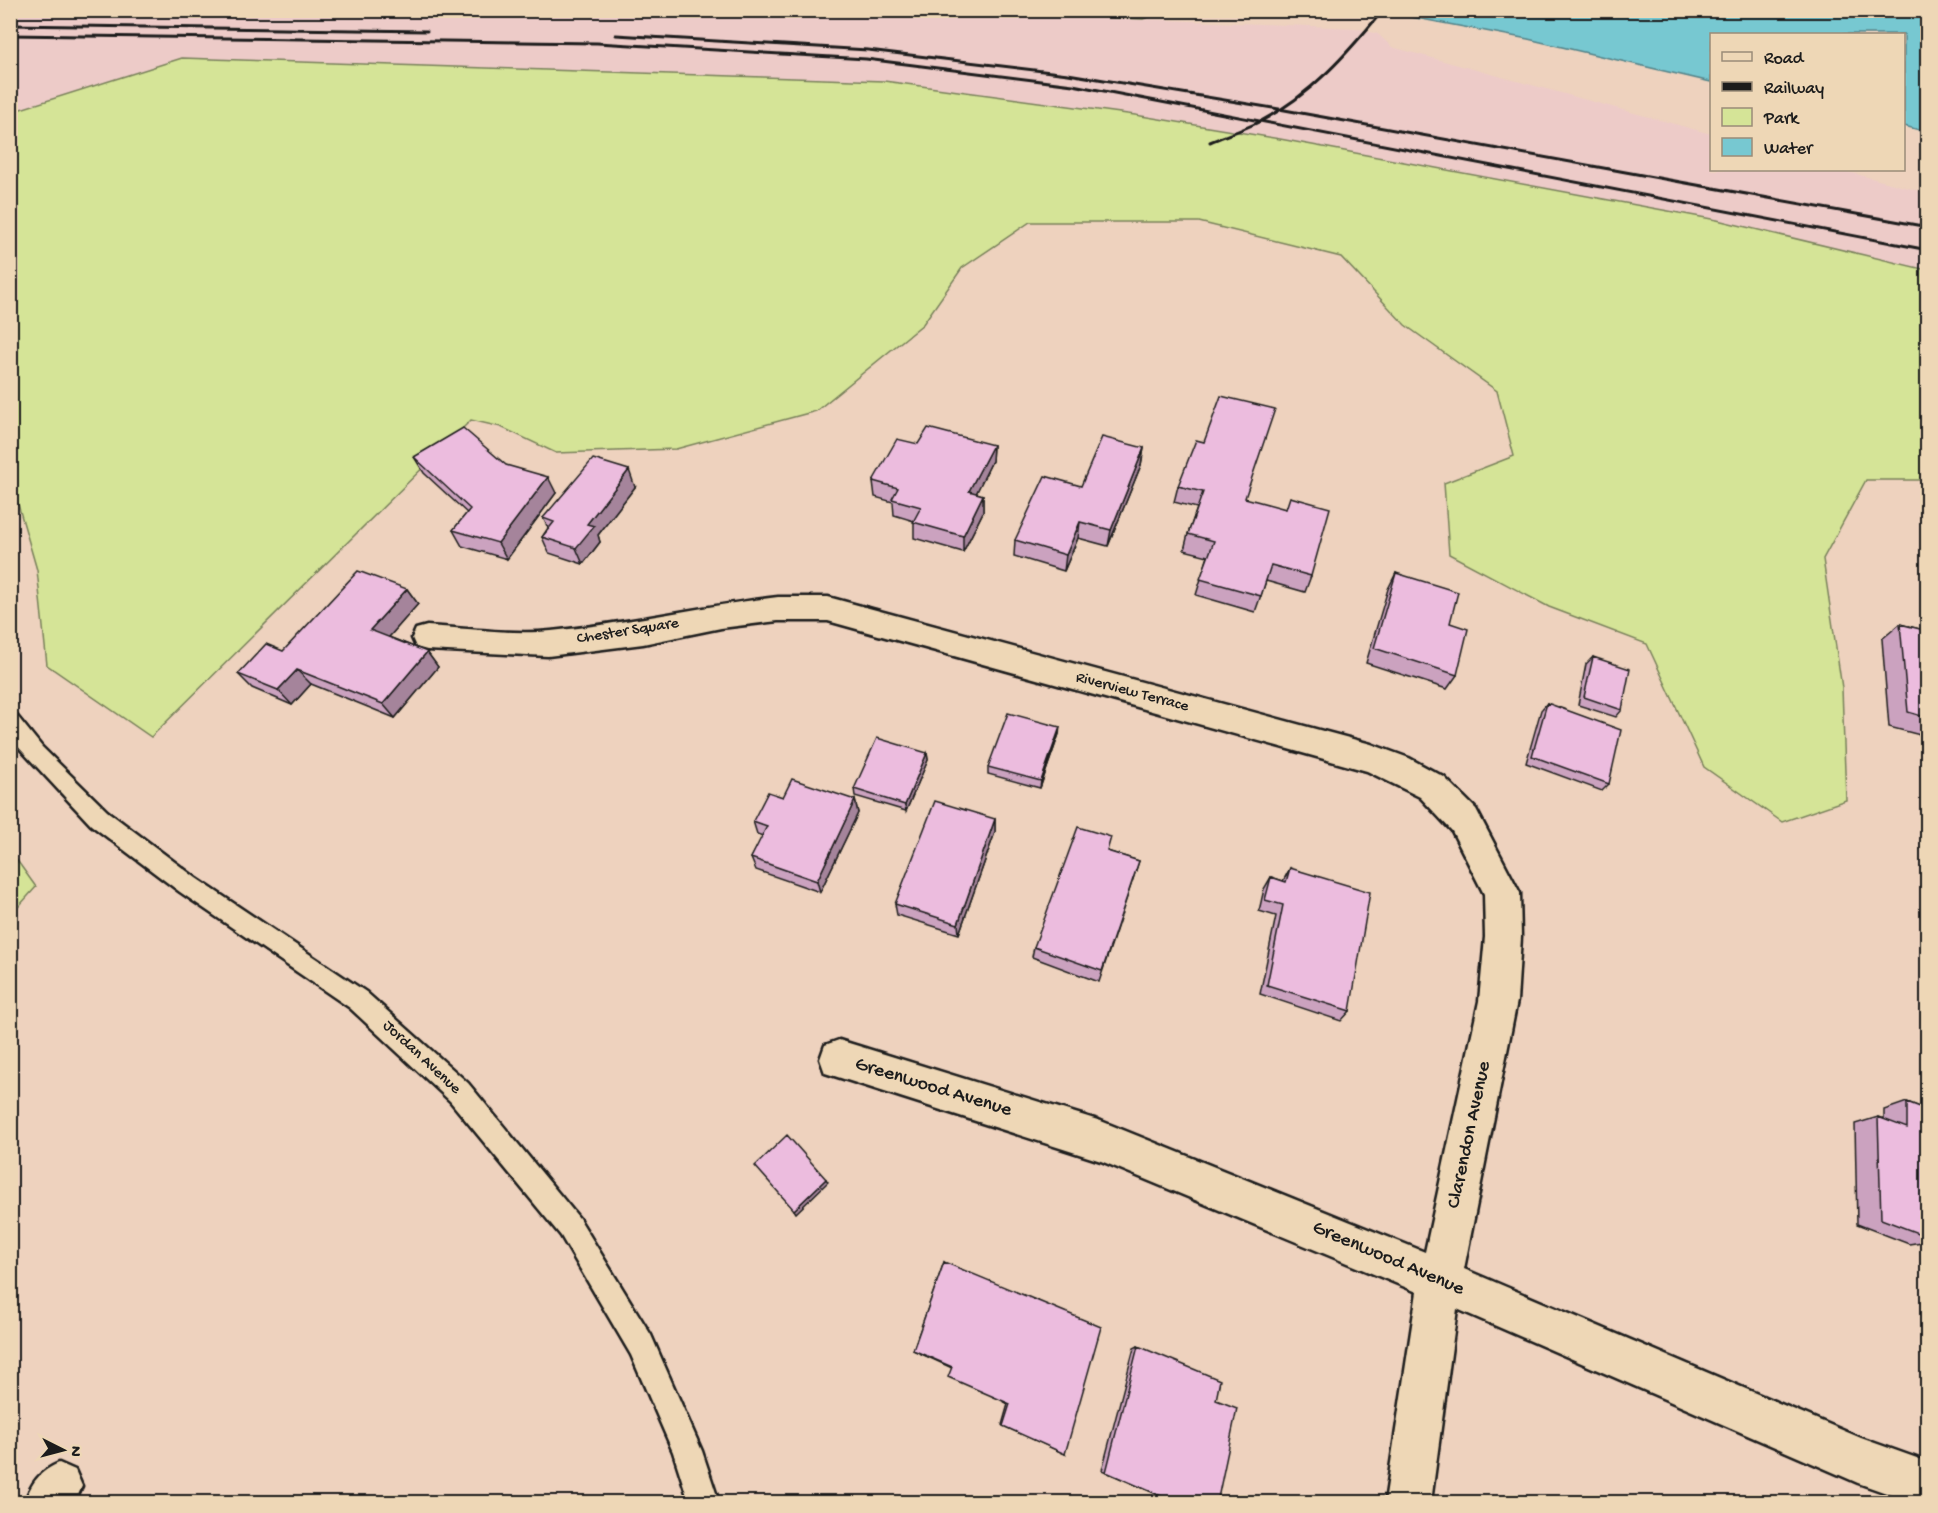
<svg xmlns="http://www.w3.org/2000/svg" width="1938" height="1513" viewBox="0 0 1938 1513" font-family="'Gochi Hand',sans-serif">
  <style>
    .built { fill: #edcbc8 }
    .green { fill: #d5e497; stroke: #78805a; stroke-width: 1.5 }
    .water { fill: #77c8d1; stroke: #538389; stroke-width: 1.5 }
    .lines { fill: none; stroke-linecap: round; stroke-linejoin: round }
    .lane-casing { stroke: #1c1c1c; stroke-width: 5 }
    .street-casing { stroke: #1c1c1c; stroke-width: 5 }
    .lane { fill: #eed7b6; fill-rule: evenodd }
    .street { fill: #eed7b6; fill-rule: evenodd }
    .rail { stroke: #1c1c1c; stroke-width: 3 }
    .wall { fill: #cba2bf; stroke: #1c1c1c; stroke-width: 1.5 }
    .shaded-wall { fill: #a5849b; stroke: #1c1c1c; stroke-width: 1.5 }
    .building { fill: #ecbcde; stroke: #1c1c1c; stroke-width: 1.5 }
    .labels { text-anchor: middle; dominant-baseline: central; stroke-width: 5; stroke-linejoin: round; paint-order: stroke }
    .street-label { font-size: 16px; fill: #1c1c1c; stroke: #eed7b6 }
    .near-street-label { font-size: 20px; fill: #1c1c1c; stroke: #eed7b6 }
  </style>
  <rect width="100%" height="100%" fill="#eed2be"/>
  <filter id="ink" filterUnits="userSpaceOnUse"><feTurbulence type="fractalNoise" baseFrequency=".0167" numOctaves="2"/><feDisplacementMap in="SourceGraphic" scale="12" xChannelSelector="R" yChannelSelector="G"/><feConvolveMatrix kernelMatrix="1 2 1 2 8 2 1 2 1" color-interpolation-filters="sRGB"/></filter>
  <g filter="url(#ink)">
    <path class="built" d="M1050 10 1143 19 1356 28 1378 34 1392 47 1711 134 1712 170H1841L1927 193V270L1717 220 1280 139 1135 115 884 81 182 58 11 112V11Z"/>
    <path class="green" d="M973 11 1166 10V11L1143 19Z
      M182 58 884 81 1135 115 1280 139 1717 220 1927 270V480H1866L1823 559 1842 688 1846 800 1782 822 1704 767 1647 644 1549 607 1449 554 1444 483 1514 456 1497 391 1405 325 1341 257 1199 222H1030L962 268 923 324 816 411 676 449 556 453 501 427 471 420 151 737 47 665 37 570 11 480V112Z
      M11 852 36 887 11 915H10Z"/>
    <path class="water" d="M1379 11H1927V132L1904 126V34H1712L1711 82 1528 39Z"/>
    <g class="lines">
      <g class="lane-casing">
        <path id="lane" d="M10 714 17 716 42 747 107 811 196 878 366 992 468 1083 579 1218 651 1335 702 1451 719 1502H689L673 1452 631 1355 561 1236 450 1101 350 1008 180 892 91 825 10 738Z"/>
      </g>
      <g class="street-casing">
        <path id="street" d="M778 597H828L1371 744 1409 758 1444 777 1476 809 1520 893 1521 937 1517 1001 1464 1269 1861 1438 1928 1462V1502H1912L1858 1483 1457 1309 1431 1502H1385L1417 1292 1101 1161 825 1073 820 1059 825 1045 839 1040 1101 1121 1425 1252 1479 1001 1485 937 1484 894 1452 831 1420 797 1367 771 828 621H778L721 628 643 644 548 656 427 650 416 647 412 638 416 629 427 626C466 628 512 635 551 631 627 624 702 606 778 597Z
          M59 1463 75 1470 82 1486 75 1502H25C31 1483 40 1471 59 1463Z"/>
      </g>
      <use href="#lane" class="lane"/>
      <use href="#street" class="street"/>
      <path class="rail" d="M10 25 427 31
        M10 35 597 43 866 59 1073 85 1928 250
        M616 35 868 50 1068 74 1279 109 1928 227
        M1210 142C1227 135 1245 129 1261 121 1311 95 1348 53 1383 10"/>
    </g>
    <path class="wall" d="M918 444 993 445 992 461 976 493 983 495V512L963 552 914 538V521L894 515 893 502 875 497 873 481Z
      M1144 448 1141 465 1108 546 1078 538 1064 571 1014 556 1015 540 1081 486Z
      M414 457 556 493 507 559 462 546 453 530 467 513 424 473Z
      M1178 486 1245 499 1311 576 1305 592 1266 581 1255 612 1196 595 1208 556 1184 550 1188 534 1197 508 1174 502Z
      M635 487 598 535 600 542 583 564 549 553 542 537 548 528 543 518Z
      M1396 573 1450 623 1457 675 1447 689 1366 663 1388 589Z
      M407 589 418 604 389 637 427 652 438 667 395 718 311 684 292 705 252 688 238 674Z
      M1900 624 1928 631V737L1889 727 1882 639Z
      M1593 657 1622 710 1616 717 1578 705 1586 664Z
      M1547 703 1609 784 1602 791 1526 763 1541 710Z
      M1059 734 1040 788 988 774V767Z
      M927 753 928 760 906 811 855 796 854 789Z
      M855 800 858 813 820 892 756 870 751 858 763 836 757 834 753 821Z
      M995 819V832L959 934 897 915 895 904Z
      M1107 851 1139 861 1099 982 1032 957 1034 947Z
      M1290 868 1350 1011 1341 1021 1260 994 1276 916 1259 911 1264 889 1271 877 1283 881Z
      M1907 1102 1928 1110V1241L1909 1244 1857 1224 1855 1124 1878 1117 1884 1119V1110Z
      M944 1262 1065 1454 1002 1425 1008 1404 952 1368 913 1350Z
      M1138 1346 1177 1503 1102 1470 1134 1348Z"/>
    <path class="shaded-wall" d="M993 445 992 461 969 508V491Z
      M1144 448 1141 465 1108 546 1111 530Z
      M629 470 635 487 598 535 600 542 583 564 576 548 587 524Z
      M548 477 556 493 507 559 498 543Z
      M983 495V512L963 552V536Z
      M1080 522 1078 538 1064 571 1066 555Z
      M407 589 418 604 382 645 370 630Z
      M427 652 438 667 395 718 383 704Z
      M297 670 311 684 292 705 278 690Z
      M1060 727 1059 734 1040 788 1041 781Z
      M927 753 928 760 906 811 905 805Z
      M855 800 858 813 820 892 817 881Z
      M995 819V832L959 934 958 924Z
      M826 1179 828 1182 796 1213 794 1210Z"/>
    <path class="building" d="M1221 396 1275 409 1245 498 1286 509 1290 497 1330 508 1311 576 1271 565 1261 596 1200 579 1214 541 1188 534 1203 492 1178 486 1196 440 1204 442Z
      M463 428 506 465 548 477 498 543 453 530 470 509 414 457Z
      M928 428 993 445 969 491 983 495 963 536 913 522 921 507 892 499 898 488 873 481 897 439 918 444Z
      M1102 437 1144 448 1111 530 1080 522 1066 555 1015 540 1045 476 1081 486Z
      M593 459 629 470 587 524 594 526 576 548 542 537 554 522 543 518Z
      M358 571 407 589 370 630 427 652 383 704 297 670 278 690 238 674 266 644 283 651Z
      M1396 573 1458 592 1450 623 1468 629 1457 675 1374 648Z
      M1900 624 1928 631V718L1908 712Z
      M1593 657 1630 669 1622 710 1584 697Z
      M1547 703 1621 730 1609 784 1532 756Z
      M1008 713 1060 727 1041 781 988 767Z
      M877 738 927 753 905 805 854 789Z
      M792 779 855 800 817 881 751 858 767 826 753 821 768 792 783 797Z
      M935 801 995 819 958 924 895 904Z
      M1078 827 1111 837 1107 851 1139 861 1102 971 1034 947Z
      M1290 868 1370 892 1350 1011 1267 985 1283 905 1265 900 1271 877 1286 882Z
      M1907 1102 1928 1110V1237L1881 1219 1878 1117 1907 1128Z
      M787 1135 826 1179 794 1210 755 1166Z
      M944 1262 1101 1327 1065 1454 1003 1426 1010 1404 948 1377 952 1367 913 1350Z
      M1138 1346 1220 1380 1216 1400 1237 1408 1217 1503H1177L1106 1472Z"/>
  </g>
  <g class="labels">
    <g class="street-label">
      <text transform="translate(628 632) rotate(-9)">Chester Square</text>
      <text transform="translate(1132 693) rotate(15)">Riverview Terrace</text>
      <text transform="translate(421 1058) rotate(43)">Jordan Avenue</text>
    </g>
    <g class="near-street-label">
      <text transform="translate(933 1088) rotate(17)">Greenwood Avenue</text>
      <text transform="translate(1470 1135) rotate(-78)">Clarendon Avenue</text>
      <text transform="translate(1388 1259) rotate(23)">Greenwood Avenue</text>
    </g>
  </g>
  <rect width="1938" height="1513" fill="none" stroke="#eed7b6" stroke-width="36"/>
  <rect x="18" y="18" width="1902" height="1477" fill="none" stroke="#1c1c1c" stroke-width="2" filter="url(#ink)"/>
  <rect x="1710" y="33" width="195" height="138" fill="#eed7b6" stroke="#9a8c78" stroke-width="1.5"/>
  <rect x="1722" y="52" width="30" height="9" fill="#eed7b6" stroke="#9a8c78" stroke-width="1.5"/>
  <text x="1764" y="63" font-size="18" fill="#1c1c1c">Road</text>
  <rect x="1722" y="82" width="30" height="9" fill="#1c1c1c" stroke="#9a8c78" stroke-width="1.5"/>
  <text x="1764" y="93" font-size="18" fill="#1c1c1c">Railway</text>
  <rect x="1722" y="108" width="30" height="18" fill="#d5e497" stroke="#9a8c78" stroke-width="1.5"/>
  <text x="1764" y="123" font-size="18" fill="#1c1c1c">Park</text>
  <rect x="1722" y="138" width="30" height="18" fill="#77c8d1" stroke="#9a8c78" stroke-width="1.5"/>
  <text x="1764" y="153" font-size="18" fill="#1c1c1c">Water</text>
  <g transform="translate(63 1450) rotate(96)" stroke="#eed7b6" stroke-width="4.5" paint-order="stroke">
  <path d="M0-4.5L10 22L0 15L-10 22Z" fill="#1c1c1c"/>
  <text y="-9" font-size="16" font-weight="bold" text-anchor="middle" fill="#1c1c1c">N</text>
  </g>
</svg>
